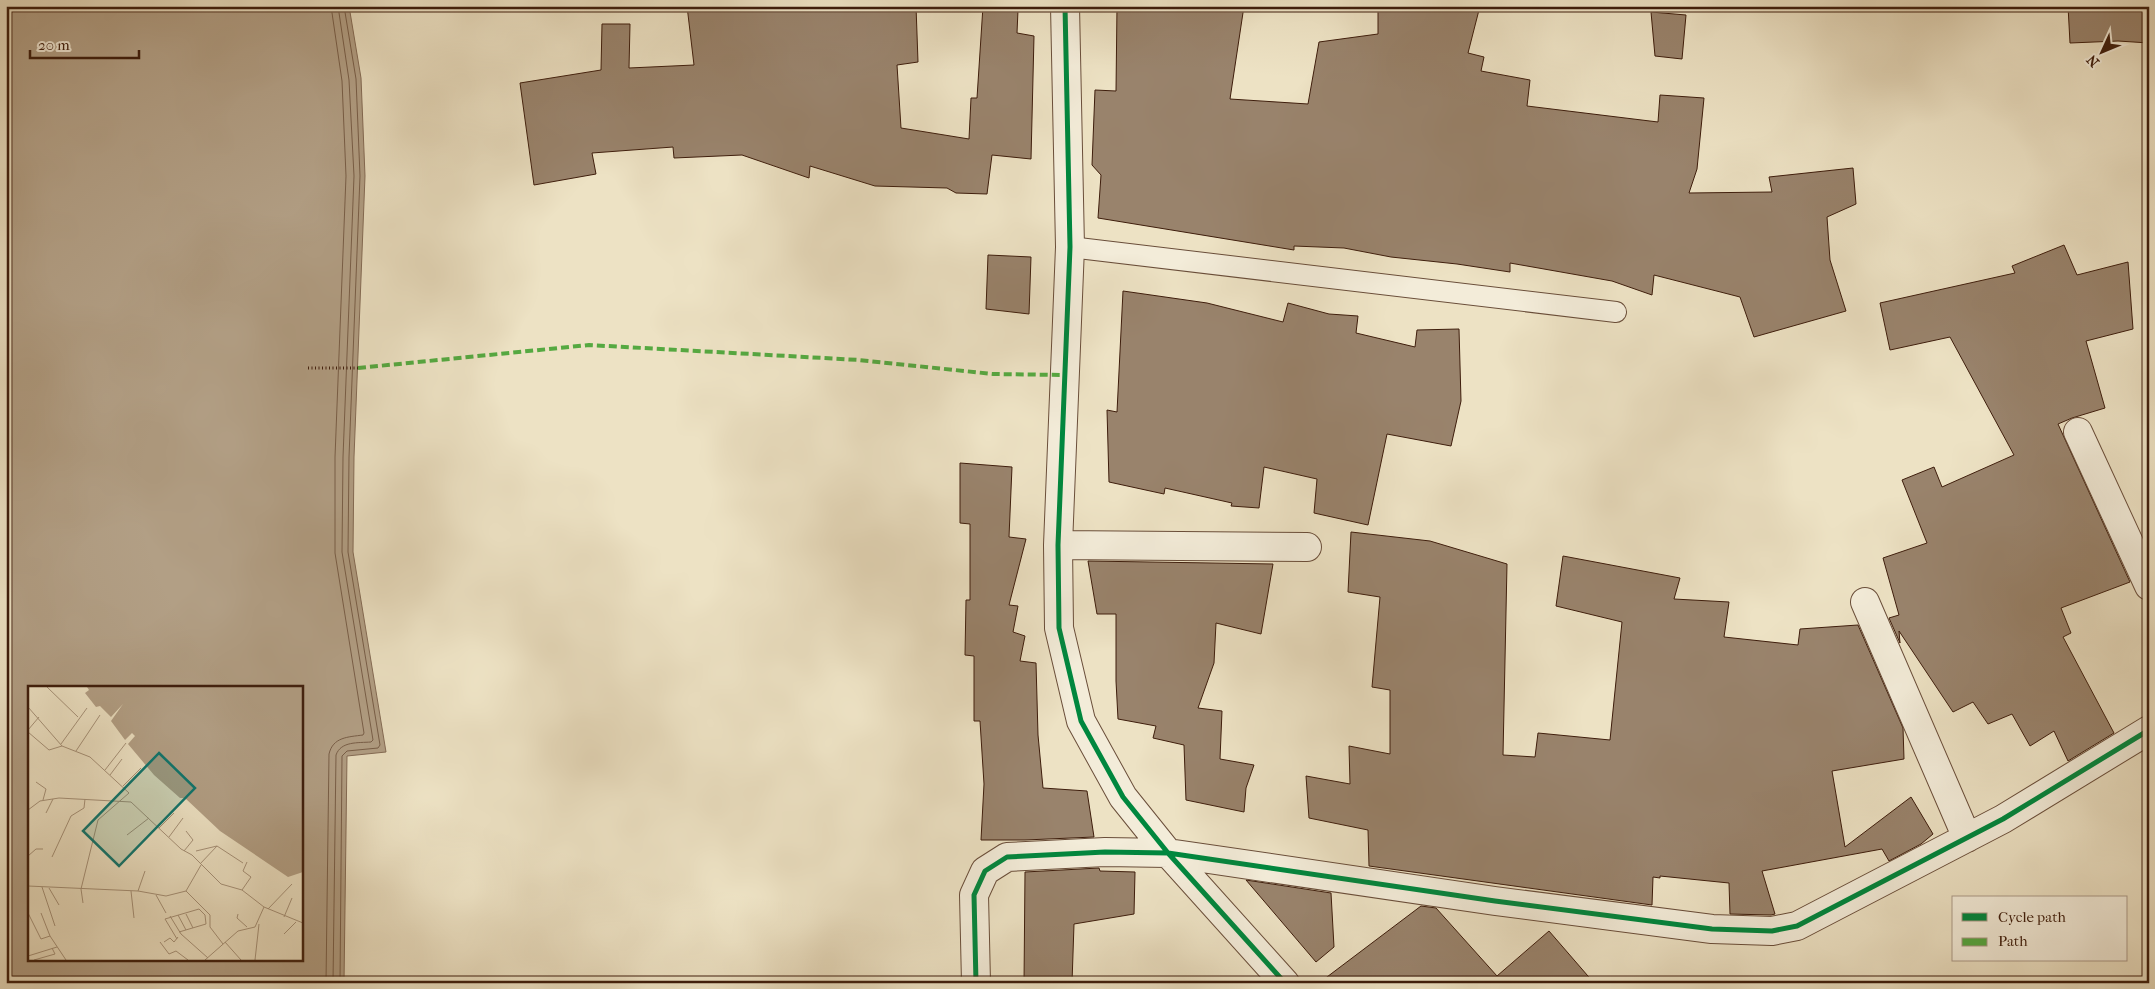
<svg xmlns="http://www.w3.org/2000/svg" width="2155" height="989" viewBox="0 0 2155 989" font-family="'IM FELL French Canon',serif">
  <style>
    .water { fill: #b29f85; stroke: #846b55; fill-rule: evenodd }
    .lines { fill: none; stroke-linecap: round; stroke-linejoin: round }
    .shore { stroke: #785e48; stroke-width: 1 }
    .building { fill: #99836c; stroke: #3e1d0c }
    .lane-casing { stroke: #6a4e3a; stroke-width: 22 }
    .street-casing { stroke: #6a4e3a; stroke-width: 30 }
    .path { stroke: #3e1d0c; stroke-width: 3; stroke-dasharray: 1 2.5; stroke-linecap: butt }
    .lane { stroke: #f3ecd9; stroke-width: 20 }
    .street { stroke: #f3ecd9; stroke-width: 28 }
    .quiet { stroke: #55a941; stroke-width: 4; stroke-dasharray: 8 4; stroke-linecap: butt }
    .cycleway-casing { stroke: #f3ecd9; stroke-width: 8 }
    .cycleway { stroke: #00873e; stroke-width: 5 }
    .inset-road { fill: none; stroke: #a7937a; stroke-width: 1 }
    .view { fill: #0f766e; fill-opacity: 0.15; stroke: #0f766e; stroke-width: 2.5 }
    .inset-edge { fill: none; stroke: #3e1d0c; stroke-width: 2.5 }
  </style>
  <rect width="100%" height="100%" fill="#ede2c4"/>
  <filter id="stains"><feTurbulence type="fractalNoise" baseFrequency=".004" numOctaves="4"/><feColorMatrix values="0 0 0 0 .2 0 0 0 0 .09 0 0 0 0 .02 0 0 0 .5 -.17"/></filter>
  <radialGradient id="worn" r=".72"><stop offset=".6" stop-color="#630" stop-opacity="0"/><stop offset="1" stop-color="#630" stop-opacity=".3"/></radialGradient>
  <path class="water" d="M6 6H299V8L308 6H349L361 78 365 176 354 457 353 552 386 752 347 756 344 983H6ZM29 688H301V960H29Z"/>
  <g class="lines">
    <path class="shore" d="M326 983 329 754C333 737 348 737 363 735L364 733 335 553V457L346 176 342 81 331 6
      M333 983 336 755C341 741 358 743 371 742L373 740 342 552 343 457 354 176 349 80 338 6
      M340 983 342 756 347 751 378 748 380 745 348 552 349 457 360 176 356 79 344 6"/>
  </g>
  <path class="building" d="M687 6H916L918 62 897 65 901 128 969 139 971 98H977L983 6H1010V10H1018L1017 33 1034 36 1031 159 992 155 987 194 956 193 947 188 875 186 810 166 809 178 742 155 674 158 673 147 592 153 596 174 534 185 520 83 601 70 602 24H630L629 68 694 65Z
    M1117 6H1244L1230 99 1308 104 1319 42 1378 34V6H1480L1468 53 1484 57 1481 71 1530 80 1527 106 1658 122 1660 95 1704 98 1697 169 1689 193 1772 192 1769 177 1853 168 1856 204 1827 217 1830 260 1846 311 1754 337 1740 297 1654 275 1652 295 1612 281 1510 263V272L1457 264 1391 257 1344 248 1294 246V250L1098 218 1101 175 1092 165 1095 90 1116 91Z
    M2068 6H2149V43L2118 41 2070 43Z
    M1651 12 1686 15 1682 59 1655 56Z
    M2064 245 2077 275 2128 262 2133 329 2086 341 2105 408 2072 418 2058 424 2130 582 2061 608 2071 633 2063 637 2114 733 2068 761 2054 731 2030 746 2012 714 1988 724 1973 702 1953 712 1899 631 1900 643 1889 618 1899 615 1883 558 1927 543 1902 480 1934 467 1942 487 2014 455 1950 337 1890 350 1880 303 2015 273 2012 266Z
    M988 255 1031 257 1029 314 986 309Z
    M1123 291 1207 303 1283 322 1288 303 1329 314 1358 316 1356 333 1415 347 1417 330 1459 329 1461 401 1451 446 1387 434 1368 525 1314 513 1317 479 1264 467 1259 508 1231 506 1232 503 1165 488 1164 494 1109 482 1107 410 1117 412Z
    M960 463 1012 467 1009 537 1026 539 1009 605 1018 606 1013 632 1025 636 1020 661 1036 663 1038 735 1043 788 1087 791 1094 837 1025 840H981L984 784 980 721H974V656L965 655 966 600H970V524L960 523Z
    M1351 532 1430 541 1507 564 1503 755 1535 757 1538 733 1610 740 1622 622 1556 606 1563 556 1680 578 1674 599 1729 602 1724 637 1798 645 1800 629 1858 625 1903 728 1904 759 1832 771 1845 847 1911 797 1933 834 1921 844 1889 861 1882 849 1762 871 1775 914 1771 915 1730 914 1729 883 1660 876V878L1653 877 1652 905 1369 866 1368 830 1309 818 1306 776 1350 784 1349 746 1390 754V690L1372 687 1380 597 1348 592Z
    M1088 561 1273 564 1261 634 1216 623 1214 663 1198 708 1222 711 1220 759 1254 765 1246 788 1244 812 1186 800 1184 745 1153 738 1156 726 1118 719 1116 681V614H1097Z
    M1099 868 1100 871 1135 872 1134 914 1074 924 1072 983H1024L1025 872Z
    M1246 880 1331 893 1334 947 1316 962Z
    M1421 906 1436 908 1497 976 1549 931 1594 983H1319Z"/>
  <g class="lines">
    <g class="lane-casing">
      <path id="lane" d="M1070 247 1616 312"/>
    </g>
    <g class="street-casing">
      <path id="street" d="M1065 6 1070 247 1058 545 1059 628 1081 721 1123 797 1168 853 1285 983
        M2078 432 2149 586
        M1058 545 1307 547
        M1865 602 1967 838
        M976 983 974 895 985 871 1007 857 1105 852 1168 853 1495 901 1712 929 1772 931 1797 926 2003 819 2149 730"/>
    </g>
    <path class="path" d="M308 368H358"/>
    <use href="#lane" class="lane"/>
    <use href="#street" class="street"/>
    <path class="quiet" d="M358 368 589 345 859 360 993 374 1064 375"/>
    <g class="cycleway-casing">
      <path id="cycleway" d="M1065 6 1070 247 1058 545 1059 628 1081 721 1123 797 1168 853 1285 983
        M976 983 974 895 985 871 1007 857 1105 852 1168 853 1495 901 1712 929 1772 931 1797 926 2003 819 2149 730"/>
    </g>
    <use href="#cycleway" class="cycleway"/>
  </g>
  <g transform="translate(28 686)">
    <rect width="275" height="275" fill="#ede2c4"/>
    <path d="M59 1H275V186L260 191 192 145 157 112H152L126 89 100 58 107 50 104 47 97 54 83 35 95 18 83 31 72 20 68 21 57 7 61 4Z" fill="#b29f85"/>
    <path class="inset-road" d="M19 1 50 31M0 21 34 60M0 44 11 31M0 46 21 64 34 60 62 71 101 107 70 134 53 203 55 217M33 58 59 22M48 65 72 29M77 84 98 57M82 89 94 73M8 96 18 103 15 114M95 100 113 82M0 124 12 115 31 112 103 116 153 163 164 169 193 198 214 204 236 221 275 237M18 127 25 113M131 142 146 127M99 149 121 132M141 151 155 132M156 165 165 154 158 145M168 165 189 160 215 177M0 170 8 163H15M24 171 43 130 56 122 57 113M172 178 189 160M0 200 110 205 138 210 158 205 173 179M14 201 27 240M21 202 31 219M214 204 223 191 215 185 219 176M103 205 106 232M110 205 117 185M158 205 182 229V241L195 258M128 209 138 227M240 223 264 198M0 227 13 253 22 250M13 227 22 250 38 274M158 228 165 242M210 228 209 232 219 241M150 229 158 244M142 230 153 248 180 272M256 231 264 212M256 248 268 236M149 253 137 233 171 223 177 229 178 238 151 246M132 256 141 268 148 265 160 274M136 256 142 252 146 256 150 251M197 256 213 274M0 270 29 261M6 274 27 268 24 262M177 274 210 245 227 241 236 221M227 274 231 238"/>
    <path class="view" d="M131 67 167 102 91 180 55 145Z"/>
    <rect width="275" height="275" class="inset-edge"/>
  </g>
  <rect width="2155" height="989" fill="none" stroke="#ede2c4" stroke-width="25"/>
  <rect x="8" y="8" width="2140" height="974" fill="none" stroke="#3e1d0c" stroke-width="2.5"/>
  <rect x="12" y="12" width="2130" height="964" fill="none" stroke="#3e1d0c"/>
  <rect x="1952" y="896" width="175" height="65" fill="#f3ecd9" stroke="#ab9987"/>
  <rect x="1962" y="913" width="25" height="8" fill="#00873e" stroke="#ab9987"/>
  <text x="1998" y="922" font-size="15" fill="#3e1d0c">Cycle path</text>
  <rect x="1962" y="938" width="25" height="8" fill="#55a941" stroke="#ab9987"/>
  <text x="1998" y="946" font-size="15" fill="#3e1d0c">Path</text>
  <g transform="translate(2102 52) rotate(226)" stroke="#f3ecd9" stroke-width="4" paint-order="stroke">
  <path d="M0-4L9 19L0 12L-9 19Z" fill="#3e1d0c"/>
  <text y="-8" font-size="14" font-weight="bold" text-anchor="middle" fill="#3e1d0c">N</text>
  </g>
  <path d="M30 50v8h109v-8" fill="none" stroke="#3e1d0c" stroke-width="2.5"/>
  <text x="38" y="50" font-size="15" fill="#3e1d0c" stroke="#f3ecd9" stroke-width="4" paint-order="stroke">20 m</text>
  <rect width="100%" height="100%" filter="url(#stains)"/>
  <rect width="100%" height="100%" fill="url(#worn)"/>
</svg>
